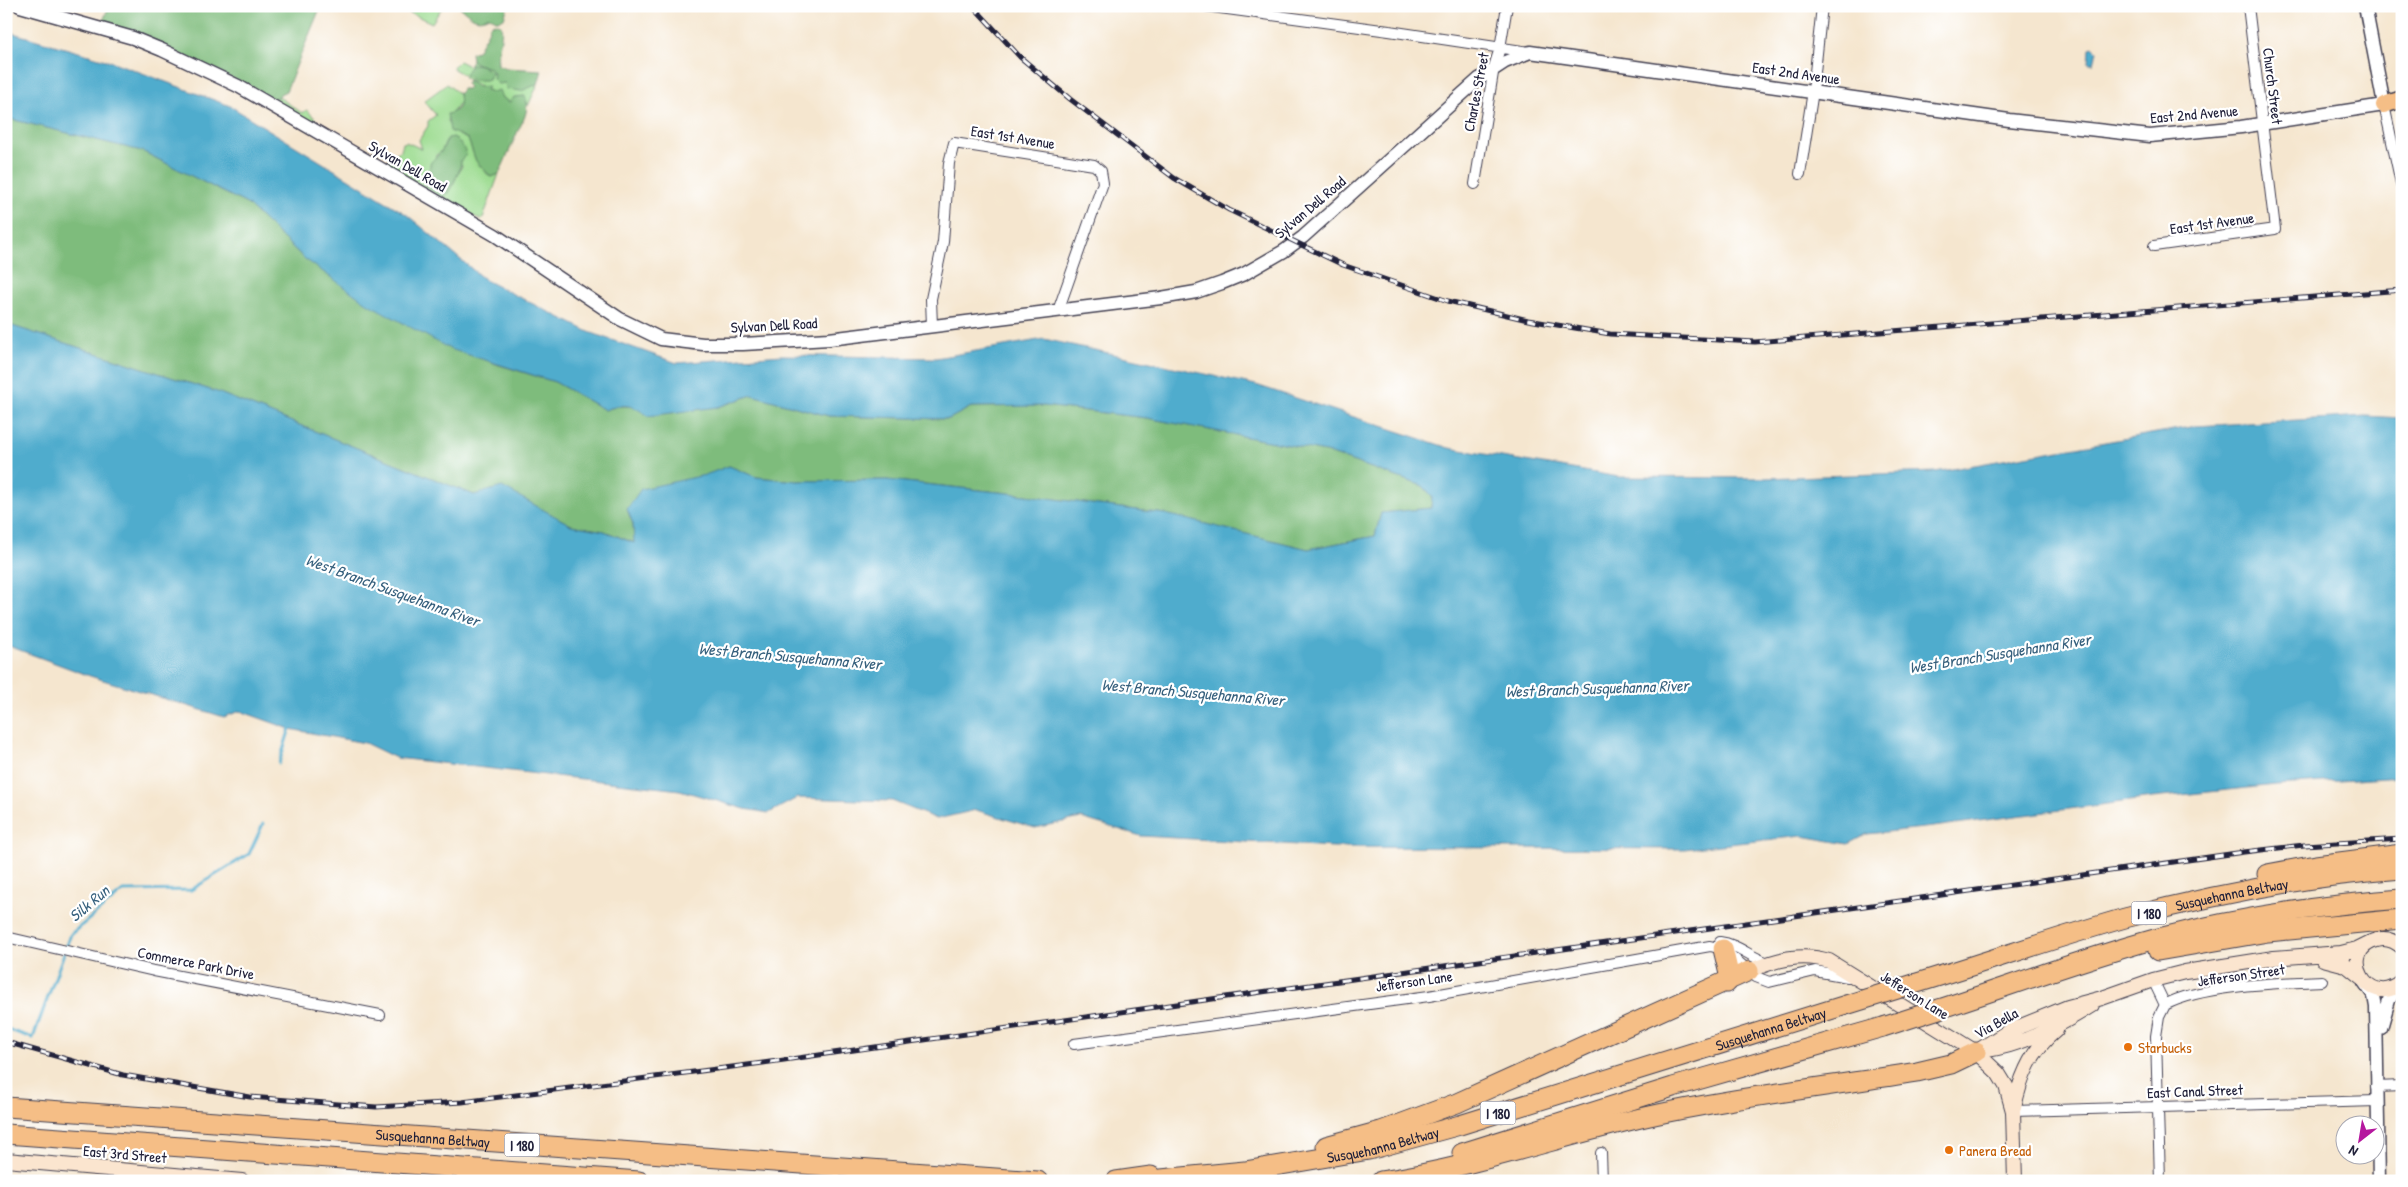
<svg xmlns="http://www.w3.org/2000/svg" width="2408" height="1187" viewBox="0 0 2408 1187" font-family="'Patrick Hand',sans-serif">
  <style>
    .green { fill: #9ddc91; stroke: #607f66; fill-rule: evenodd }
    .forest { fill: #7ebc7b; stroke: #506f5b }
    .water { fill: #4faccd; stroke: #386784 }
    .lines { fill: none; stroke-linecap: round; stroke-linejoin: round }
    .stream { stroke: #4faccd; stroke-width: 3 }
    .minor-casing { stroke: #423f51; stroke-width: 12 }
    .tertiary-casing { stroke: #423f51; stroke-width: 15 }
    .secondary-casing { stroke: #423f51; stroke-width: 16 }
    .trunk-casing { stroke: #423f51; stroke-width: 19 }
    .motorway-casing { stroke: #423f51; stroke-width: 21 }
    .minor { stroke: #fff; stroke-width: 10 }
    .tertiary { stroke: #fff; stroke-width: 12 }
    .secondary { stroke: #fbe5cf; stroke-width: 14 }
    .trunk { stroke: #f5be86; stroke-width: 16 }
    .motorway { stroke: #f5be86; stroke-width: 19 }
    .rail-casing { stroke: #22223b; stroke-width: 5 }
    .rail { stroke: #fff; stroke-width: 3; stroke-dasharray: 9; stroke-linecap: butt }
    .motorway-bridge-casing { stroke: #423f51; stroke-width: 21; stroke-linecap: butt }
    .motorway-bridge { stroke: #f5be86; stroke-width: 19 }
    .food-dot { fill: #e8710a; stroke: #fff; stroke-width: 2 }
    .labels { text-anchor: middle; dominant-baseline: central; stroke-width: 4.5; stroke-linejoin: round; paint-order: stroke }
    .shield { fill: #fff; stroke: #646476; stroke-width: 1 }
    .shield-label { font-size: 14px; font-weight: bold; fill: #22223b }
    .street-label { font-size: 15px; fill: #22223b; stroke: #fff }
    .food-label { font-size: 15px; fill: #c56008; stroke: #fff; text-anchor: start }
    .water-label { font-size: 16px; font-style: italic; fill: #36607d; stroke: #fff }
  </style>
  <rect width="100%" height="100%" fill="#fff"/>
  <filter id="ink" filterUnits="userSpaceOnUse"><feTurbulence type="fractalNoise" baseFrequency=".02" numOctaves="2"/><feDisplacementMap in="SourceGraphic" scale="10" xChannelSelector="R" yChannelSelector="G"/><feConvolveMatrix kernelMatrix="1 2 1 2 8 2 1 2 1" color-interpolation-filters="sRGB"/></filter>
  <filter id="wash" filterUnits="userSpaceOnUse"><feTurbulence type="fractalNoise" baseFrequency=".0096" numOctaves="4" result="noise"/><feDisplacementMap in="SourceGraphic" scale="20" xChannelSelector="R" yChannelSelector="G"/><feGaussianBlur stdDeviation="1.12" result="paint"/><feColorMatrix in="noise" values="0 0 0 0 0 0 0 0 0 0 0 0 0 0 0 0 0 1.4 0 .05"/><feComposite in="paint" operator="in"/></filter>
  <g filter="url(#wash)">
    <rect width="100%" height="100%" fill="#f5e6cf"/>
    <path class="green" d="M420 6H443L432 23 408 12 410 9 419 10Z
      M472 60 477 64 490 68 498 84 505 83C519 96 523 87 538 84L528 106 525 96 510 102 465 78 464 75 452 68 459 61 469 66ZM476 65 485 68 478 79H472Z
      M447 84 459 94 460 102 447 120C452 131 457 135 468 139L476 161 490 177 499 174 483 218 481 220 442 200C451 191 455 178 462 166L448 138 441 152 436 155 427 186 423 190 367 155 364 148 369 150C373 158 381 163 390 160L396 153 401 151 403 143 406 142 422 149 419 140 428 126V121L436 115 424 101Z
      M265 95 279 97 302 113 307 110 315 118 318 123 308 121Z"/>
    <path class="forest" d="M109 6H321L286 91 280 94 279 97 271 98 166 48 103 21Z
      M385 6H420L419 10 415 11 410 9 408 12H396Z
      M458 6H508L504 18 498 21 489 16C474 24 469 13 458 6Z
      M494 23 501 25C504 36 496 51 498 65L507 68 542 70 538 84 521 91 507 89 505 83 498 84 493 79 494 74 490 68 477 64 472 60 471 53 477 51 488 32 489 26Z
      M472 64 481 65 492 73 488 80H472L465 74Z
      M468 80 478 87 488 86 486 90 492 92 499 90 502 98 510 102 514 97 525 96C530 112 523 120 517 133 511 147 505 161 499 174L491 177 476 161 468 139 450 131 447 114C458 112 461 105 459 94L462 89H467L469 87 466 84Z
      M6 118 142 151 247 204 305 259 496 364 555 382 605 410 618 406 718 407 752 395 829 416 949 419 971 407 1044 406 1147 418 1326 452 1423 486 1432 496 1431 508 1381 513 1375 536 1308 549 1165 514 1026 495 887 480 797 481 756 477 729 466 627 509 633 524 635 543 604 531 571 525 502 488 474 495 217 392 6 324Z
      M454 137 464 148 466 155 461 160C462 170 449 193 442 200L425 188 430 177V163L441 152 448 138Z"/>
    <path class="water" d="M6 31 113 62 230 106 406 214 485 280 589 332 677 363 782 355 936 358 1044 339 1256 385 1449 448 1619 477 1765 478 1935 472 2196 426 2365 416 2402 418V777L2276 785 2152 798 1933 827 1867 834 1848 844 1802 836 1684 849 1334 847 1141 836 1081 818 1035 828 976 810 937 819 892 801 797 798 769 813 745 809 680 790 396 758 365 743 290 729 240 711 224 717 90 676 6 645V324L217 392 474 495 502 487 571 525 604 531 634 543 633 524 627 509 641 489 705 475 729 466 756 477 797 481 887 480 1026 495 1165 514 1308 549 1375 536 1381 513 1431 508 1432 496 1423 486 1326 452 1147 418 1044 406 971 407 949 419 829 416 752 395 718 407 648 416C632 404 624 403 605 410L555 382 450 349 367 303 305 259 247 204 142 151 6 118Z
      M2093 47 2097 51 2094 63H2089L2090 48Z"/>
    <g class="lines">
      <path class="stream" d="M279 763 291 725
        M6 1029 33 1038 71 934 123 891 191 890 249 854 263 824"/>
    </g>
  </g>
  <g filter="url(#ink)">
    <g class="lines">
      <g class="minor-casing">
        <path id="minor" d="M1205 6 1389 31 1529 52
          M2384 105 2402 188
          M1800 174 1813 91 1822 6
          M1475 184 1494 67 1500 48 1507 6
          M2154 246 2275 229 2248 6
          M932 326 931 299 943 242 949 163 954 143 1094 165 1101 171 1103 183 1058 311
          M6 937 154 971 380 1015
          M1720 942C1738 944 1751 958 1769 963
          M2153 980 2165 1005 2159 1017 2156 1036 2160 1181
          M2165 1005C2201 985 2280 983 2322 981
          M1074 1044 1429 996 1710 946 1723 949 1756 977 1769 982 1815 971 1848 977
          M2376 1087 2402 1086
          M2013 1111 2377 1101
          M1601 1153 1602 1181"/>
      </g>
      <g class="tertiary-casing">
        <path id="tertiary" d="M20 6 133 38 162 50 238 86 495 235 620 319 661 339 703 344H743L829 339 1161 298 1196 292 1222 283 1244 274 1284 251 1303 237 1479 79 1505 62 1530 52 2009 120 2150 136 2241 127 2384 105 2365 6
          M2364 982 2374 996 2376 1007 2379 1181
          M2381 1028 2389 1000 2400 984"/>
      </g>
      <g class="secondary-casing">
        <path id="secondary" d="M2402 947C2395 941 2386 937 2377 940 2336 950 2368 1012 2402 982
          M2323 959 2346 965 2361 977
          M1749 971C1775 960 1801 952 1829 961L1976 1052 1998 1073 2006 1086 2013 1111 2015 1181
          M1982 1051C2024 1045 2057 1027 2092 1005
          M1976 1052 2009 1031 2068 1007 2102 998 2153 980 2185 972 2274 958 2341 953 2357 949 2371 942
          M2014 1108C2020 1078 2031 1050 2056 1030
          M6 1160 242 1181"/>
      </g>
      <g class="trunk-casing">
        <path id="trunk" d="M2384 105 2402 99"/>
      </g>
      <g class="motorway-casing">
        <g id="motorway">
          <path d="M2267 874 2316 865 2402 854"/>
          <path d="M1723 949 1729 974 1727 983"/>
          <path d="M2158 951 2268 932 2402 919"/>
          <path id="s1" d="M1904 987C1978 965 2051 939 2125 918 2216 894 2308 876 2402 869"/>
          <path d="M1939 1009C2010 986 2082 959 2155 939 2236 918 2319 905 2402 899"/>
          <path id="s2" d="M6 1107 1038 1181"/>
          <path d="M6 1134 639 1181"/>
          <path d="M1326 1146 1381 1131 1457 1103 1749 971"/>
          <path d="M1462 1153 1673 1087 1883 1027"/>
          <path d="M1116 1181 1151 1176"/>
          <path id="s3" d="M1140 1181 1245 1171 1369 1150 1460 1125 1846 1005"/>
          <path d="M1381 1181C1471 1168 1557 1137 1645 1117 1735 1097 1827 1087 1917 1072L1951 1064 1976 1052"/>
        </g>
      </g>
      <use href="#minor" class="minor"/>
      <use href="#tertiary" class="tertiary"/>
      <use href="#secondary" class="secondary"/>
      <use href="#trunk" class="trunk"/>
      <use href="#motorway" class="motorway"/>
      <g class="rail-casing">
        <path id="rail" d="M973 6 1020 57 1070 99 1174 178 1229 210 1343 265 1448 301 1528 320 1610 334 1755 342 2402 290
          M6 1042 123 1075 250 1097 376 1107 462 1102 763 1063 2244 852 2304 845 2402 839"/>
      </g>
      <use href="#rail" class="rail"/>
      <g class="motorway-bridge-casing">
        <path id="motorway-bridge" d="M1846 1005 1904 987
          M1883 1027 1939 1009"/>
      </g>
      <use href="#motorway-bridge" class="motorway-bridge"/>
    </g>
  </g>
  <g class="food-dot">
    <circle cx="2128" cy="1047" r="5"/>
    <circle cx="1949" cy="1150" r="5"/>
  </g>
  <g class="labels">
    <g class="shield">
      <rect x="2131.5" y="901.5" width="35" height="23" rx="4"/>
      <rect x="1480.5" y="1101.5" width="35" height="23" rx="4"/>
      <rect x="504.5" y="1133.5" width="35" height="23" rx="4"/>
    </g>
    <g class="shield-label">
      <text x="2149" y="913">I 180</text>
      <text x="1498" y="1113">I 180</text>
      <text x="522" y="1145">I 180</text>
    </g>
    <g class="street-label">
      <text transform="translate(1796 73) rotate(8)">East 2nd Avenue</text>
      <text transform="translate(2273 86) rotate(83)">Church Street</text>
      <text transform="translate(1476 92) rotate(-79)">Charles Street</text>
      <text transform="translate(2194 114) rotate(-5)">East 2nd Avenue</text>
      <text transform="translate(1013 137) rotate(9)">East 1st Avenue</text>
      <text transform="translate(408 166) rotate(30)">Sylvan Dell Road</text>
      <text transform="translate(1310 207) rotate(-40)">Sylvan Dell Road</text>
      <text transform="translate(2212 223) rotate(-8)">East 1st Avenue</text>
      <text transform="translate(774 325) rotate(-3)">Sylvan Dell Road</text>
      <text stroke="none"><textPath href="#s1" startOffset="341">Susquehanna Beltway</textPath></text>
      <text transform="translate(196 963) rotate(11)">Commerce Park Drive</text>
      <text transform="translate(2241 975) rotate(-8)">Jefferson Street</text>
      <text transform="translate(1414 981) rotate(-8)">Jefferson Lane</text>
      <text transform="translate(1915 995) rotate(32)">Jefferson Lane</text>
      <text transform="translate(1996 1023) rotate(-29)">Via Bella</text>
      <text stroke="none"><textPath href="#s3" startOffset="651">Susquehanna Beltway</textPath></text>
      <text transform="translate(2195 1091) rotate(-2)">East Canal Street</text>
      <text stroke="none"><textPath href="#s2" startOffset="428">Susquehanna Beltway</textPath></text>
      <text stroke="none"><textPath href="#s3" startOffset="246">Susquehanna Beltway</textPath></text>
      <text transform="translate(125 1154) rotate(5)">East 3rd Street</text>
    </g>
    <g class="food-label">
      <text x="2138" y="1047">Starbucks</text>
      <text x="1959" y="1150">Panera Bread</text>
    </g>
    <g class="water-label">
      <text transform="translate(393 590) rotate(20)">West Branch Susquehanna River</text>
      <text transform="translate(2000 653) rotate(-9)">West Branch Susquehanna River</text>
      <text transform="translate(790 656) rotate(5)">West Branch Susquehanna River</text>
      <text transform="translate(1597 688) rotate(-2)">West Branch Susquehanna River</text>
      <text transform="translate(1193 692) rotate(5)">West Branch Susquehanna River</text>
      <text transform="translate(89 903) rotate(-40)">Silk Run</text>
    </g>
  </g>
  <rect width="2408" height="1187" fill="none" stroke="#fff" stroke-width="25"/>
  <g transform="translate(2360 1140) rotate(211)"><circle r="24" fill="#ffffff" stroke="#a7a7b1"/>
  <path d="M0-4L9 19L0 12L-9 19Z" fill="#b5179e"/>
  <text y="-8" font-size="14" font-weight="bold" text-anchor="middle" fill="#22223b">N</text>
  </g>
</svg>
